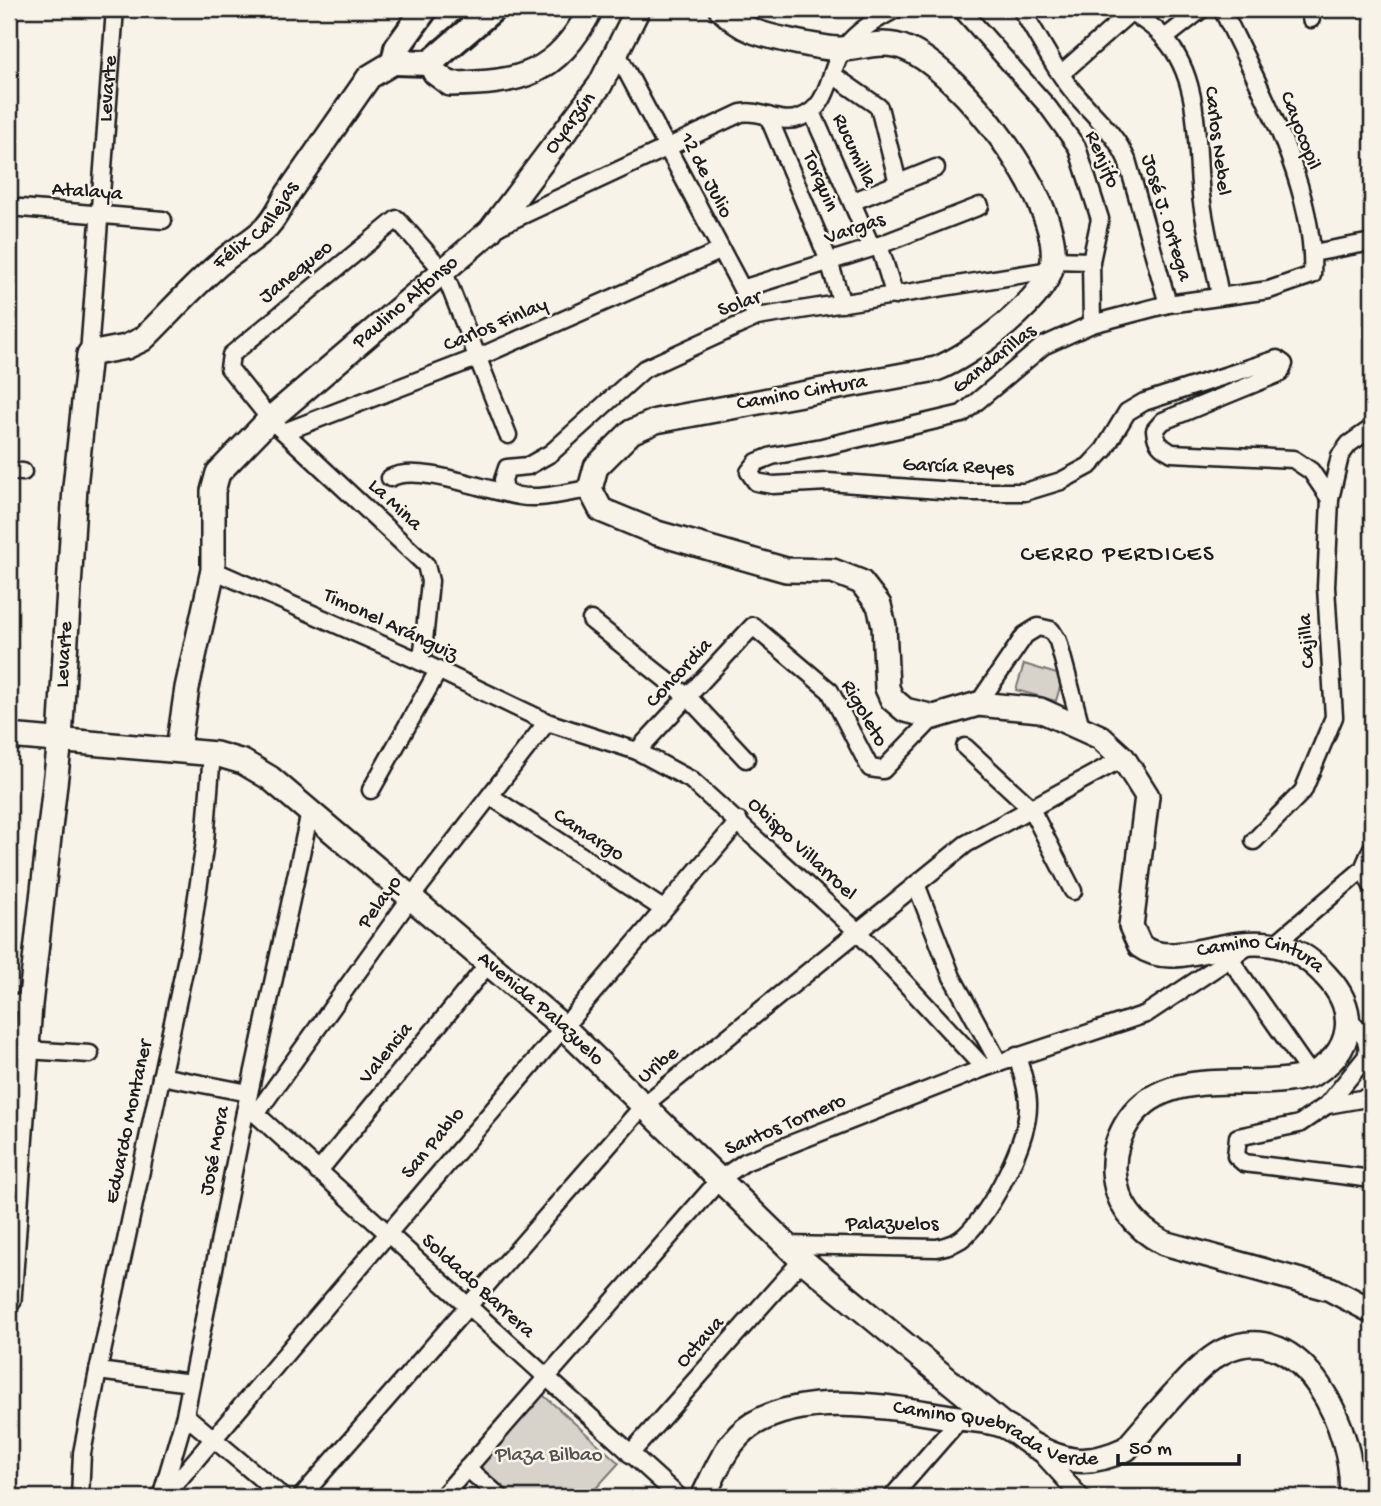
<svg xmlns="http://www.w3.org/2000/svg" width="1381" height="1506" viewBox="0 0 1381 1506" font-family="'Gochi Hand',sans-serif">
  <style>
    .green { fill: #d7d3cb; stroke: #7a7874; stroke-width: 2 }
    .lines { fill: none; stroke-linecap: round; stroke-linejoin: round }
    .street-casing { stroke: #1c1c1c; stroke-width: 21 }
    .secondary-casing { stroke: #1c1c1c; stroke-width: 28 }
    .primary-casing { stroke: #1c1c1c; stroke-width: 30 }
    .street { stroke: #f7f3e8; stroke-width: 16 }
    .secondary { stroke: #f7f3e8; stroke-width: 23 }
    .primary { stroke: #f7f3e8; stroke-width: 24 }
    .labels { text-anchor: middle; dominant-baseline: central; stroke-width: 5; stroke-linejoin: round; paint-order: stroke }
    .street-label { font-size: 21px; fill: #1c1c1c; stroke: #f7f3e8 }
    .park-label { font-size: 21px; fill: #545351; stroke: #f7f3e8 }
    .neighbourhood-label { font-size: 23px; letter-spacing: 2px; fill: #1c1c1c; stroke: #f7f3e8 }
  </style>
  <rect width="100%" height="100%" fill="#f7f3e8"/>
  <filter id="ink" filterUnits="userSpaceOnUse"><feTurbulence type="fractalNoise" baseFrequency=".0143" numOctaves="2"/><feDisplacementMap in="SourceGraphic" scale="14" xChannelSelector="R" yChannelSelector="G"/><feConvolveMatrix kernelMatrix="1 2 1 2 8 2 1 2 1" color-interpolation-filters="sRGB"/></filter>
  <g filter="url(#ink)">
    <path class="green" d="M1024 664 1063 676 1056 701 1016 690Z
      M542 1394 619 1463 588 1497H509L476 1468Z"/>
    <g class="lines">
      <g class="street-casing">
        <g id="street">
          <path d="M961 9 1048 107 1077 147 1100 219 1091 261 1092 324"/>
          <path d="M1021 9C1039 37 1055 71 1077 96 1096 118 1115 133 1127 160L1168 304"/>
          <path d="M1222 9C1258 84 1317 190 1312 275L1269 290 1168 304 1092 324 1043 346 962 414 822 447 772 456 757 462 749 472 756 482 773 485 828 482 968 492H1025L1061 481 1089 466 1104 450 1127 412 1144 402 1277 359 1284 364 1280 373 1163 421 1155 430C1156 443 1161 447 1172 453L1293 459 1311 471 1330 499"/>
          <path d="M1310 9 1311 19"/>
          <path d="M1132 12C1142 20 1157 28 1165 39 1202 81 1195 143 1201 195 1205 229 1214 262 1220 296"/>
          <path d="M1165 38 1202 9"/>
          <path d="M617 53 757 317"/>
          <path d="M1062 73 1134 9"/>
          <path d="M833 75 879 107 898 183"/>
          <path d="M812 112 872 248"/>
          <path d="M768 116 829 261 842 304"/>
          <path d="M854 201 936 168"/>
          <path d="M9 207 163 220"/>
          <path d="M495 228 741 113C762 109 778 125 799 118 832 107 827 71 844 48 858 30 877 19 896 9"/>
          <path d="M879 245 895 296"/>
          <path d="M1313 253 1372 242"/>
          <path d="M1053 260 1091 261"/>
          <path d="M742 289 872 248 980 206"/>
          <path id="s1" d="M89 354 115 9"/>
          <path d="M284 432 479 357 720 251"/>
          <path d="M9 471 23 472"/>
          <path d="M390 478C418 463 487 491 519 496 542 500 567 492 590 489"/>
          <path d="M505 491 503 480 507 468 528 466 551 453 644 369 757 317 1050 270"/>
          <path d="M213 570 419 661 547 722 637 751 691 780 857 931 984 1068"/>
          <path d="M591 620 689 698 746 759"/>
          <path d="M423 651 430 581 426 565 270 419 229 368 231 355 397 219 444 272 508 435"/>
          <path d="M978 704 1025 635 1038 627 1051 630 1058 641 1081 727"/>
          <path d="M965 747 1030 807 1073 891"/>
          <path d="M637 751 753 626 830 691 870 768 883 770 934 717"/>
          <path d="M371 790 438 671"/>
          <path d="M490 796 663 909"/>
          <path d="M1254 841 1303 791 1334 717 1326 587 1330 499 1340 456 1349 444 1372 428"/>
          <path d="M1363 869 1372 886"/>
          <path d="M916 884 952 977 999 1063"/>
          <path d="M1275 944 1363 869 1372 848"/>
          <path d="M1230 959 1311 1075"/>
          <path d="M9 1002 30 1005"/>
          <path d="M1348 1019C1359 1031 1372 1039 1366 1057L1327 1105 1299 1124 1238 1137 1236 1156 1244 1163 1372 1179"/>
          <path d="M26 1050 90 1054"/>
          <path d="M161 1076 249 1093"/>
          <path d="M1327 1105 1372 1097"/>
          <path d="M245 1112 256 1114 679 1497"/>
          <path d="M256 1114 412 896 547 722"/>
          <path d="M318 1172 489 963"/>
          <path d="M787 1245 937 1248C947 1246 958 1243 966 1235 992 1210 1029 1140 1028 1104 1028 1088 1021 1071 1017 1056"/>
          <path d="M98 1371 191 1383"/>
          <path d="M185 1415 283 1497"/>
          <path d="M1039 1451 1081 1497"/>
          <path d="M630 1454 802 1260"/>
          <path d="M467 1468 500 1497"/>
          <path d="M80 1497 82 1453 98 1371 190 943 205 842 212 753"/>
          <path d="M161 1497 185 1415 245 1112 310 812"/>
          <path d="M164 1497 739 821"/>
          <path d="M301 1497 644 1105 966 844 1123 758"/>
          <path d="M442 1497 720 1179 745 1162 984 1068 1146 1014 1250 945"/>
          <path d="M892 1497 960 1419"/>
        </g>
      </g>
      <g class="secondary-casing">
        <g id="secondary">
          <path id="s2" d="M721 9C730 17 739 26 751 30 766 37 829 50 844 49 867 47 884 39 907 49 961 72 1059 198 1053 260 1050 298 970 356 936 369L656 421 631 432 596 467 590 489 601 510 657 533 786 570 833 571 861 582 879 605 884 626 887 688 892 699 905 710 934 717 978 704 1040 710 1100 737 1123 758 1147 796 1131 926 1140 946C1186 980 1262 902 1327 977 1341 992 1350 1009 1347 1030 1344 1052 1329 1065 1311 1075 1253 1094 1170 1061 1129 1120 1119 1135 1113 1153 1114 1171 1116 1204 1135 1228 1164 1243L1330 1289 1372 1311"/>
          <path d="M430 63 435 73 450 84C521 83 556 75 591 9"/>
          <path id="s3" d="M9 736 216 754 243 762 270 778 562 1026 802 1260 1003 1425"/>
          <path id="s4" d="M178 749 187 688 213 570V491L218 473 270 419 490 231 600 85 638 9"/>
          <path id="s5" d="M9 1300 30 1005 60 740 75 487 89 354 126 347 143 339C171 312 198 280 229 256 261 232 267 234 287 195L369 77 394 62"/>
          <path id="s6" d="M703 1497C716 1471 727 1440 753 1424 809 1390 892 1408 952 1417 968 1420 990 1420 1004 1426 1014 1430 1022 1438 1031 1444 1067 1464 1089 1466 1126 1449 1150 1423 1194 1365 1224 1351 1303 1313 1357 1435 1351 1497"/>
        </g>
      </g>
      <g class="primary-casing">
        <path id="primary" d="M425 9 397 48 394 62 430 63 493 9"/>
      </g>
      <use href="#street" class="street"/>
      <use href="#secondary" class="secondary"/>
      <use href="#primary" class="primary"/>
    </g>
  </g>
  <g class="labels">
    <g class="street-label">
      <text stroke="none"><textPath href="#s1" startOffset="266">Levarte</textPath></text>
      <text stroke="none"><textPath href="#s4" startOffset="779">Oyarzún</textPath></text>
      <text transform="translate(1299 131) rotate(69)">Cayocopil</text>
      <text transform="translate(1216 141) rotate(83)">Carlos Nebel</text>
      <text transform="translate(853 151) rotate(65)">Rucumilla</text>
      <text transform="translate(1101 160) rotate(67)">Renjifo</text>
      <text transform="translate(705 176) rotate(63)">12 de Julio</text>
      <text transform="translate(819 182) rotate(67)">Torquin</text>
      <text transform="translate(87 193) rotate(4)">Atalaya</text>
      <text transform="translate(1165 218) rotate(73)">José J. Ortega</text>
      <text stroke="none"><textPath href="#s5" startOffset="1167">Félix Callejas</textPath></text>
      <text transform="translate(855 230) rotate(-19)">Vargas</text>
      <text transform="translate(297 273) rotate(-39)">Janequeo</text>
      <text stroke="none"><textPath href="#s4" startOffset="534">Paulino Alfonso</textPath></text>
      <text transform="translate(740 305) rotate(-20)">Solar</text>
      <text transform="translate(496 326) rotate(-23)">Carlos Finlay</text>
      <text transform="translate(995 360) rotate(-38)">Gandarillas</text>
      <text transform="translate(802 394) rotate(-10)">Camino Cintura</text>
      <text transform="translate(958 468) rotate(2)">García Reyes</text>
      <text transform="translate(394 506) rotate(43)">La Mina</text>
      <text transform="translate(390 626) rotate(25)">Timonel Aránguiz</text>
      <text transform="translate(1308 641) rotate(-94)">Cajilla</text>
      <text stroke="none"><textPath href="#s5" startOffset="648">Levarte</textPath></text>
      <text transform="translate(680 674) rotate(-47)">Concordia</text>
      <text transform="translate(863 714) rotate(60)">Rigoleto</text>
      <text transform="translate(588 836) rotate(33)">Camargo</text>
      <text transform="translate(801 850) rotate(43)">Obispo Villarroel</text>
      <text transform="translate(381 903) rotate(-54)">Pelayo</text>
      <text stroke="none"><textPath href="#s2" startOffset="2006">Camino Cintura</textPath></text>
      <text stroke="none"><textPath href="#s3" startOffset="623">Avenida Palazuelo</textPath></text>
      <text transform="translate(387 1054) rotate(-51)">Valencia</text>
      <text transform="translate(659 1066) rotate(-39)">Uribe</text>
      <text transform="translate(130 1122) rotate(-78)">Eduardo Montaner</text>
      <text transform="translate(786 1126) rotate(-23)">Santos Tornero</text>
      <text transform="translate(434 1144) rotate(-50)">San Pablo</text>
      <text transform="translate(216 1151) rotate(-79)">José Mora</text>
      <text x="892" y="1225">Palazuelos</text>
      <text transform="translate(477 1287) rotate(42)">Soldado Barrera</text>
      <text transform="translate(701 1343) rotate(-48)">Octava</text>
      <text stroke="none"><textPath href="#s6" startOffset="341">Camino Quebrada Verde</textPath></text>
    </g>
    <g class="park-label">
      <text x="549" y="1456">Plaza Bilbao</text>
    </g>
    <g class="neighbourhood-label">
      <text x="1118" y="555">CERRO PERDICES</text>
    </g>
  </g>
  <rect width="1381" height="1506" fill="none" stroke="#f7f3e8" stroke-width="35"/>
  <rect x="18" y="18" width="1346" height="1471" fill="none" stroke="#1c1c1c" stroke-width="2.5" filter="url(#ink)"/>
  <path d="M1118 1454v10h121v-10" fill="none" stroke="#1c1c1c" stroke-width="3.5"/>
  <text x="1129" y="1454" font-size="21" fill="#1c1c1c" stroke="#f7f3e8" stroke-width="5" paint-order="stroke">50 m</text>
</svg>
